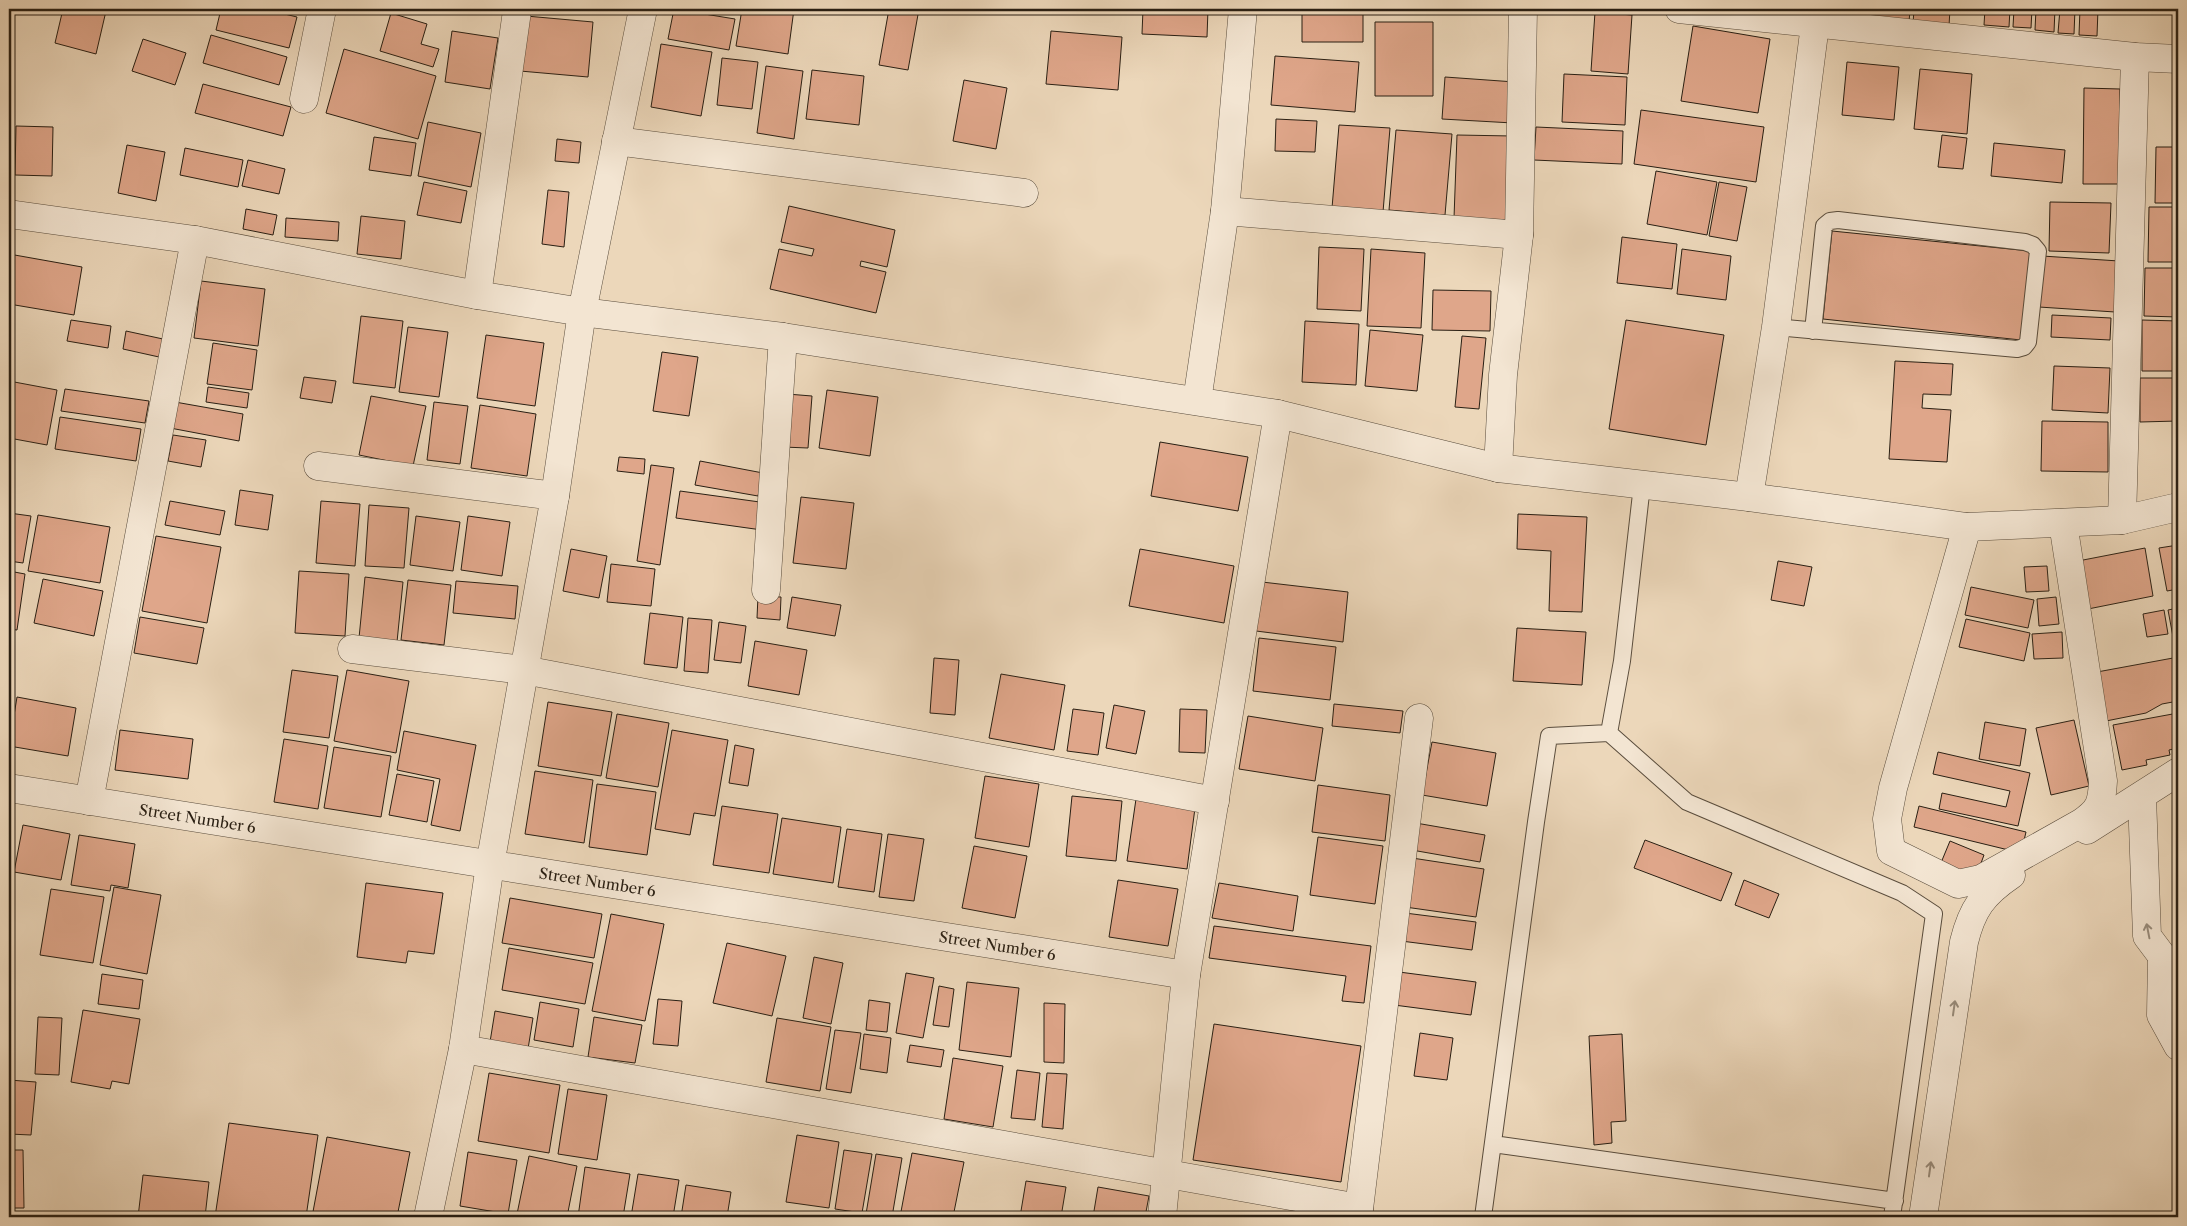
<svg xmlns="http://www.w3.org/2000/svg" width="2187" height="1226" viewBox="0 0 2187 1226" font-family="'Libre Caslon Text',serif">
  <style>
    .building { fill: #dfa68a; stroke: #291f13 }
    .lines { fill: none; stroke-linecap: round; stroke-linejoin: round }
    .service-casing { stroke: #5a4d3d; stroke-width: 18 }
    .minor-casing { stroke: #5a4d3d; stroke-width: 29 }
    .service { stroke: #f3e5d2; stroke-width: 16 }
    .minor { stroke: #f3e5d2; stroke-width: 28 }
    .oneway { stroke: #988c7c }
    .labels { text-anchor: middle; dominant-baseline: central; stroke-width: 5; stroke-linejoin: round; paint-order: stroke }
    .street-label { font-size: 15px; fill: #291f13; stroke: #f3e5d2 }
  </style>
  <rect width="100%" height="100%" fill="#ecd7ba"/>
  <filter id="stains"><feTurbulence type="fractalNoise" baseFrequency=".004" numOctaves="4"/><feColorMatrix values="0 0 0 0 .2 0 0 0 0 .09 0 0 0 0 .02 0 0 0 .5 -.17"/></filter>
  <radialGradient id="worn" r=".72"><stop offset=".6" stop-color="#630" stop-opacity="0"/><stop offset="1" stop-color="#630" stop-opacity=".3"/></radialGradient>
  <path class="building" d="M63 9H95L106 11 96 54 55 43Z
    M221 9H264L297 17 289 48 216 30Z
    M674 9 735 19 729 50 668 39Z
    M708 9H735L734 13Z
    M742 9H794L788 54 736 46Z
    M889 9H919L908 70 879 65Z
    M1143 9H1208L1207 37 1142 34Z
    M1302 9H1363V42H1302Z
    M1875 9H1910L1909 23 1874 21Z
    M1914 9H1950L1949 26 1913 24Z
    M1985 9H2010L2009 27 1984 25Z
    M2014 9H2032L2031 28 2013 27Z
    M2036 9H2055L2054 32 2035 30Z
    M2060 9H2075L2074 34 2058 33Z
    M2080 9H2098L2097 36 2079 35Z
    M1595 12 1632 15 1628 74 1591 71Z
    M391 13 427 24 421 44 439 49 433 67 380 51Z
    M526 16 593 22 588 77 520 71Z
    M1375 22H1433V96H1375Z
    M1693 26 1770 39 1758 113 1681 101Z
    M452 31 498 38 490 89 445 82Z
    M1051 31 1122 37 1118 90 1046 84Z
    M211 35 287 57 279 85 203 63Z
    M143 39 186 53 175 85 132 71Z
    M661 44 712 52 701 116 651 107Z
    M344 49 436 76 418 139 326 113Z
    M1275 56 1359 62 1355 112 1271 105Z
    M722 58 758 62 752 109 717 105Z
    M1847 62 1899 67 1894 120 1842 115Z
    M766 66 803 71 794 139 757 133Z
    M1920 69 1972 74 1967 134 1914 129Z
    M812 70 864 76 859 125 806 119Z
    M1564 74 1627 77 1625 125 1562 122Z
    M1445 77 1515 82 1513 123 1442 119Z
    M964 80 1007 88 996 149 953 141Z
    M203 84 291 107 283 136 195 113Z
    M2084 88 2120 89 2119 184H2083Z
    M1641 110 1764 127 1756 182 1634 164Z
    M1276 119 1317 121 1315 152 1275 151Z
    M428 122 481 133 471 187 418 176Z
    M1339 125 1390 128 1383 212 1332 208Z
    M16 126 53 127 52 176 15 175Z
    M1536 127 1623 131 1622 164 1534 160Z
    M1396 130 1452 134 1445 215 1389 210Z
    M1457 135 1512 136 1509 220 1454 218Z
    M1942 135 1967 138 1963 169 1938 167Z
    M374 137 416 143 411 176 369 170Z
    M557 139 581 142 579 163 555 161Z
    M1994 143 2065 150 2062 183 1991 176Z
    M127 145 165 152 156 201 118 193Z
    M2156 147H2178V203H2155Z
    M185 148 243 160 238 187 180 175Z
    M248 160 285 169 279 194 242 186Z
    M1656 171 1717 182 1707 235 1647 224Z
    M424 182 467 191 461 223 417 215Z
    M1719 182 1747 187 1737 241 1709 236Z
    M548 190 569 192 564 247 542 244Z
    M2050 202 2111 203 2109 253 2049 251Z
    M789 206 895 230 887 267 861 261 860 266 886 272 876 313 770 289 779 249 812 256 814 249 781 242Z
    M2149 207H2178V262H2148Z
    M246 209 277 215 273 235 243 229Z
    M361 216 405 221 401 259 357 254Z
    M286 218 339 222 338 241 285 237Z
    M1832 231 2030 251 2021 340 1823 319Z
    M1622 237 1677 244 1672 289 1617 283Z
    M1319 247 1364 249 1361 311 1317 309Z
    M1371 249 1425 253 1421 328 1367 326Z
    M1682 249 1731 256 1726 300 1677 294Z
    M9 254 82 267 74 315 9 304Z
    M2042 256 2119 261 2115 312 2039 307Z
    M2145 268H2178V317L2144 316Z
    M201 281 265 289 258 346 194 338Z
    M1433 290 1491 291 1490 331 1432 330Z
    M2052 315 2111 318 2110 340 2051 337Z
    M361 316 403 321 395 388 353 383Z
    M71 320 111 326 108 348 67 341Z
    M1626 320 1724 335 1706 445 1609 429Z
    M2142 320 2178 321V371H2142Z
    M1305 321 1359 324 1356 385 1302 382Z
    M408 327 448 332 439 397 399 392Z
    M1370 330 1423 335 1417 391 1365 386Z
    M126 331 163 339 159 357 123 349Z
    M486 335 544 343 535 406 477 398Z
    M1462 336 1486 338 1479 409 1455 407Z
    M213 343 257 350 252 390 207 384Z
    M662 352 698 357 689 416 653 411Z
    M1895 361 1953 364 1951 395 1923 394 1922 408 1951 410 1947 462 1889 459Z
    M2054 366 2110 368 2108 413 2052 410Z
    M304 377 336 381 332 403 300 398Z
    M2140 378H2178V421L2140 422Z
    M9 381 57 390 47 445 9 438Z
    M208 387 249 393 247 408 206 402Z
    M65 389 149 401 145 423 61 411Z
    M827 390 878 397 870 456 819 448Z
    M787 394 812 396 808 448 783 447Z
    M371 396 426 406 413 466 359 455Z
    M175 402 243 414 239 441 170 428Z
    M434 402 468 406 460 464 427 460Z
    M480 405 536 414 527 476 471 468Z
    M60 417 141 429 136 461 55 449Z
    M2042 421 2108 422V472L2041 471Z
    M173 435 206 440 201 467 168 461Z
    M1160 442 1248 457 1238 511 1151 496Z
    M619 457 645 459 644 474 617 471Z
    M700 461 763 473 758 496 695 485Z
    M651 465 674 468 660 565 637 561Z
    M240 490 273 495 268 530 235 525Z
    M680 491 767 503 762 530 676 518Z
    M801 497 854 503 846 569 793 563Z
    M170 501 225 511 220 535 165 525Z
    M321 501 360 504 355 566 316 563Z
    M369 505 409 508 404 568 365 566Z
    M9 513 31 516 23 563 9 561Z
    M1518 514 1587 517 1582 612 1549 611 1551 551 1517 549Z
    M38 515 110 527 100 583 28 571Z
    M416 516 460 522 453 571 410 565Z
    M468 516 510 522 502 576 461 570Z
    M156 536 221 547 207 623 142 611Z
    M2178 545V589L2167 591 2159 548Z
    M2145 548 2153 596 2088 609 2078 561Z
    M571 549 607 556 599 598 563 591Z
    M1140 549 1234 566 1224 623 1129 606Z
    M1778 561 1812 567 1804 606 1771 600Z
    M611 564 655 569 651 606 607 602Z
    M2047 566 2049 591 2026 592 2024 567Z
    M9 571 25 574 17 630 9 629Z
    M299 571 349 574 345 636 295 633Z
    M365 577 403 582 397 642 359 638Z
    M43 579 103 591 94 636 34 623Z
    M408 580 451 585 444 645 401 640Z
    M456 581 518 586 515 619 453 613Z
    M1262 582 1348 592 1343 642 1256 631Z
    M1971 587 2034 600 2028 628 1965 615Z
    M758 596 781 597 780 620 757 618Z
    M792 597 841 605 835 636 787 628Z
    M2056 597 2059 624 2039 626 2037 599Z
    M2178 608V652L2176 653 2168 610Z
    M2164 610 2168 634 2147 637 2143 614Z
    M650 613 683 617 677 668 644 664Z
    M140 617 204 628 197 664 134 653Z
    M688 618 712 620 708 673 684 671Z
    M1966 619 2030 633 2024 661 1959 647Z
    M719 622 746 626 741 663 714 660Z
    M1517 628 1586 632 1582 685 1513 681Z
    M2062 632 2063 658 2034 659 2032 634Z
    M1259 638 1336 647 1330 700 1253 691Z
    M755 641 807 650 799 695 748 686Z
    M934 658 959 660 955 715 930 713Z
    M2173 658 2178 701 2162 704 2146 713 2106 721 2097 672Z
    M292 670 338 676 329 738 283 732Z
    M347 670 409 681 396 753 334 741Z
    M1001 674 1065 685 1054 750 989 738Z
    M17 697 76 708 68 756 9 746Z
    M548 702 612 712 601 776 538 766Z
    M1334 704 1403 711 1400 733 1332 726Z
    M1114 705 1145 711 1136 754 1106 748Z
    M1073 709 1104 713 1098 755 1067 751Z
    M1180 709 1207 710 1205 753 1179 752Z
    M2178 713V748L2169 750 2170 755 2146 760 2147 765 2122 770 2113 725Z
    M617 714 669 723 658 787 606 778Z
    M1248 716 1323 728 1315 781 1239 769Z
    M2074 720 2089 786 2051 795 2036 728Z
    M1985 722 2026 729 2020 766 1979 759Z
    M120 730 193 739 188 779 115 770Z
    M672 730 728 740 715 816 694 813 690 835 655 829Z
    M404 731 476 745 460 831 431 825 440 779 397 770Z
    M284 739 328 746 318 809 274 802Z
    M1432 742 1496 753 1487 806 1422 795Z
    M735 745 754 749 748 786 729 783Z
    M334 747 391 756 381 817 324 808Z
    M1938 752 2030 773 2018 826 1939 809 1942 793 2006 807 2010 791 1933 774Z
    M535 771 593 780 584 843 525 834Z
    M397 774 434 781 427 822 389 815Z
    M985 776 1039 784 1029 847 975 838Z
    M597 784 656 792 647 855 589 847Z
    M1318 785 1390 795 1385 841 1312 832Z
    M1072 796 1122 801 1116 861 1066 856Z
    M1136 799 1195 808 1187 869 1127 861Z
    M722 806 778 814 769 873 713 865Z
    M1919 806 2026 832 2021 853 1914 827Z
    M782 818 841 827 833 883 773 874Z
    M1410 822 1485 835 1480 862 1406 849Z
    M23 825 70 834 61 880 14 872Z
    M847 829 882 834 874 892 838 887Z
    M888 834 924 839 914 901 879 897Z
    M79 835 135 844 128 888 111 885 110 891 71 885Z
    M1318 837 1383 846 1375 904 1310 895Z
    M1645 840 1732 873 1721 901 1634 868Z
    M1950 841 1984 855 1977 874 1938 870Z
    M974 846 1027 856 1015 918 962 908Z
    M1412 858 1484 869 1476 917 1405 907Z
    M1118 880 1178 889 1168 946 1109 937Z
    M1744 880 1779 894 1769 918 1735 905Z
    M366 883 443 893 434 954 408 951 406 963 357 957Z
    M1219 883 1298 896 1293 931 1212 918Z
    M114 887 161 895 147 974 100 965Z
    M51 889 104 897 93 963 40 955Z
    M510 898 602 914 594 958 502 943Z
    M1405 913 1476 922 1472 950 1401 941Z
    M611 914 664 924 645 1021 592 1011Z
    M1214 926 1371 946 1364 1003 1342 1001 1346 976 1209 958Z
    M727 943 786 956 772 1016 713 1003Z
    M509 948 593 963 585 1004 502 990Z
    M814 957 843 963 831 1024 803 1018Z
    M1399 972 1476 982 1471 1015 1394 1005Z
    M906 973 934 978 923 1038 896 1033Z
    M102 974 143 980 139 1009 98 1004Z
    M967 982 1019 988 1011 1057 959 1050Z
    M939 986 954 989 949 1027 933 1025Z
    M658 999 682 1001 678 1046 653 1044Z
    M869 1000 890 1003 887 1032 866 1030Z
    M540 1002 579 1009 573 1047 534 1040Z
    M1044 1003 1065 1004 1064 1063 1044 1062Z
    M83 1010 140 1019 129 1084 112 1081 110 1089 71 1082Z
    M495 1011 533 1018 528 1049 490 1042Z
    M38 1017 62 1018 59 1075 35 1074Z
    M594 1017 642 1025 635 1063 588 1057Z
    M777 1018 831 1027 820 1091 766 1082Z
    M1214 1024 1361 1046 1341 1182 1193 1160Z
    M835 1030 861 1033 851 1093 826 1089Z
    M1420 1033 1453 1038 1447 1080 1414 1076Z
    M864 1034 891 1038 887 1073 860 1069Z
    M1622 1034 1626 1121 1611 1122 1612 1143 1594 1145 1589 1036Z
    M910 1045 944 1050 941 1067 907 1062Z
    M953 1058 1003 1066 993 1127 944 1119Z
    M1017 1070 1040 1073 1035 1120 1011 1118Z
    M489 1073 560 1085 549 1153 478 1141Z
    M1047 1073 1067 1074 1063 1129 1042 1127Z
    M9 1080 36 1082 31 1135 9 1134Z
    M568 1089 607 1095 597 1160 558 1154Z
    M229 1123 318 1135 306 1217H215Z
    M797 1135 839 1142 829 1208 786 1202Z
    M327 1137 410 1152 397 1217H312Z
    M9 1150H23L24 1208H9Z
    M844 1150 872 1154 862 1213 835 1209Z
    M468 1152 517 1160 508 1214 460 1206Z
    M912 1153 964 1162 953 1217H900Z
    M876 1154 902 1158 892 1217 866 1214Z
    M529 1156 577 1166 567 1217H535L517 1214Z
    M585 1167 630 1174 623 1217H578Z
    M638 1174 679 1180 673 1217H631Z
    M143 1175 209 1182 205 1217H138Z
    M1026 1181 1066 1187 1061 1217H1020Z
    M686 1185 731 1192 727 1217H681Z
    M1098 1187 1149 1196 1145 1217H1093Z
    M1271 1212 1314 1217H1270Z"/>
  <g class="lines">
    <g class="service-casing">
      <path id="service" d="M1776 327 2017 349 2024 347 2028 342 2038 251 2033 245 2025 242 1838 220 1830 221 1824 226 1813 331
        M1609 733 1622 661 1642 485
        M1493 1144 1895 1201
        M1483 1217 1536 822 1549 736 1609 733 1687 802 1902 893 1934 914 1892 1217"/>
    </g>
    <g class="minor-casing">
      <g id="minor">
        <path d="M1679 9 2135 57 2178 59"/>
        <path d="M304 99 322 9"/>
        <path d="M616 141 1024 193"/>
        <path d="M1225 211 1243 9"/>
        <path d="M9 214 195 240 477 295 582 312 783 337 1278 414 1498 468 1749 497 1967 527 2122 520 2178 507"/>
        <path d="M477 295 517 11"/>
        <path d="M1197 401 1225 211 1519 235"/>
        <path d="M318 466 555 496"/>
        <path d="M1498 468 1503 375 1519 235 1523 9"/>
        <path d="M1749 497 1776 327 1815 25"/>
        <path d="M2122 520 2135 57"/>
        <path d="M1967 527 1893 788 1887 819 1891 851 1958 884 1981 879 2081 823C2100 810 2102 803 2103 781L2063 523"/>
        <path d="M766 590 783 337"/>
        <path d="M352 649 524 670 1215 801"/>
        <path id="s1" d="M9 788 1186 975"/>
        <path d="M2142 797 2147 936 2162 956 2178 966"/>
        <path d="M89 801 195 240"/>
        <path d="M2087 830 2178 772"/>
        <path d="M2162 956 2161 1015 2178 1046"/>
        <path d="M463 1049 1359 1208"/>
        <path d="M428 1217 463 1049 490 865 555 496 582 312 643 9"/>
        <path d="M1162 1217 1186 975 1278 414"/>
        <path d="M1358 1217 1419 718"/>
        <path d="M1923 1217 1964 942C1972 909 1983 894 2011 875"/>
      </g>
    </g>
    <use href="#service" class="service"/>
    <use href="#minor" class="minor"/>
  </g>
  <defs><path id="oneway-shaft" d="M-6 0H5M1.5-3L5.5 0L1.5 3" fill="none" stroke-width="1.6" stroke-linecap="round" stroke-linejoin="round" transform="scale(1.25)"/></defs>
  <g class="oneway">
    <use href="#oneway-shaft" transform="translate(2148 931) rotate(-101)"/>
    <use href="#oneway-shaft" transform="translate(1954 1008) rotate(-82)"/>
    <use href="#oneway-shaft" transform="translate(1930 1169) rotate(-82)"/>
  </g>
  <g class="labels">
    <g class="street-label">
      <text stroke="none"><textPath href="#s1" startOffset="191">Street Number 6</textPath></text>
      <text stroke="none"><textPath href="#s1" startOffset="596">Street Number 6</textPath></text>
      <text stroke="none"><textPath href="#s1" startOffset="1001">Street Number 6</textPath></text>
    </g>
  </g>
  <rect width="2187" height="1226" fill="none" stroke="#ecd7ba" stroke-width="30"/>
  <rect x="10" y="10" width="2167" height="1206" fill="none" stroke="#291f13" stroke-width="2.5"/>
  <rect x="15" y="15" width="2157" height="1196" fill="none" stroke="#291f13"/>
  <rect width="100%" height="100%" filter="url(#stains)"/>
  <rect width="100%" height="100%" fill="url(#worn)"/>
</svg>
